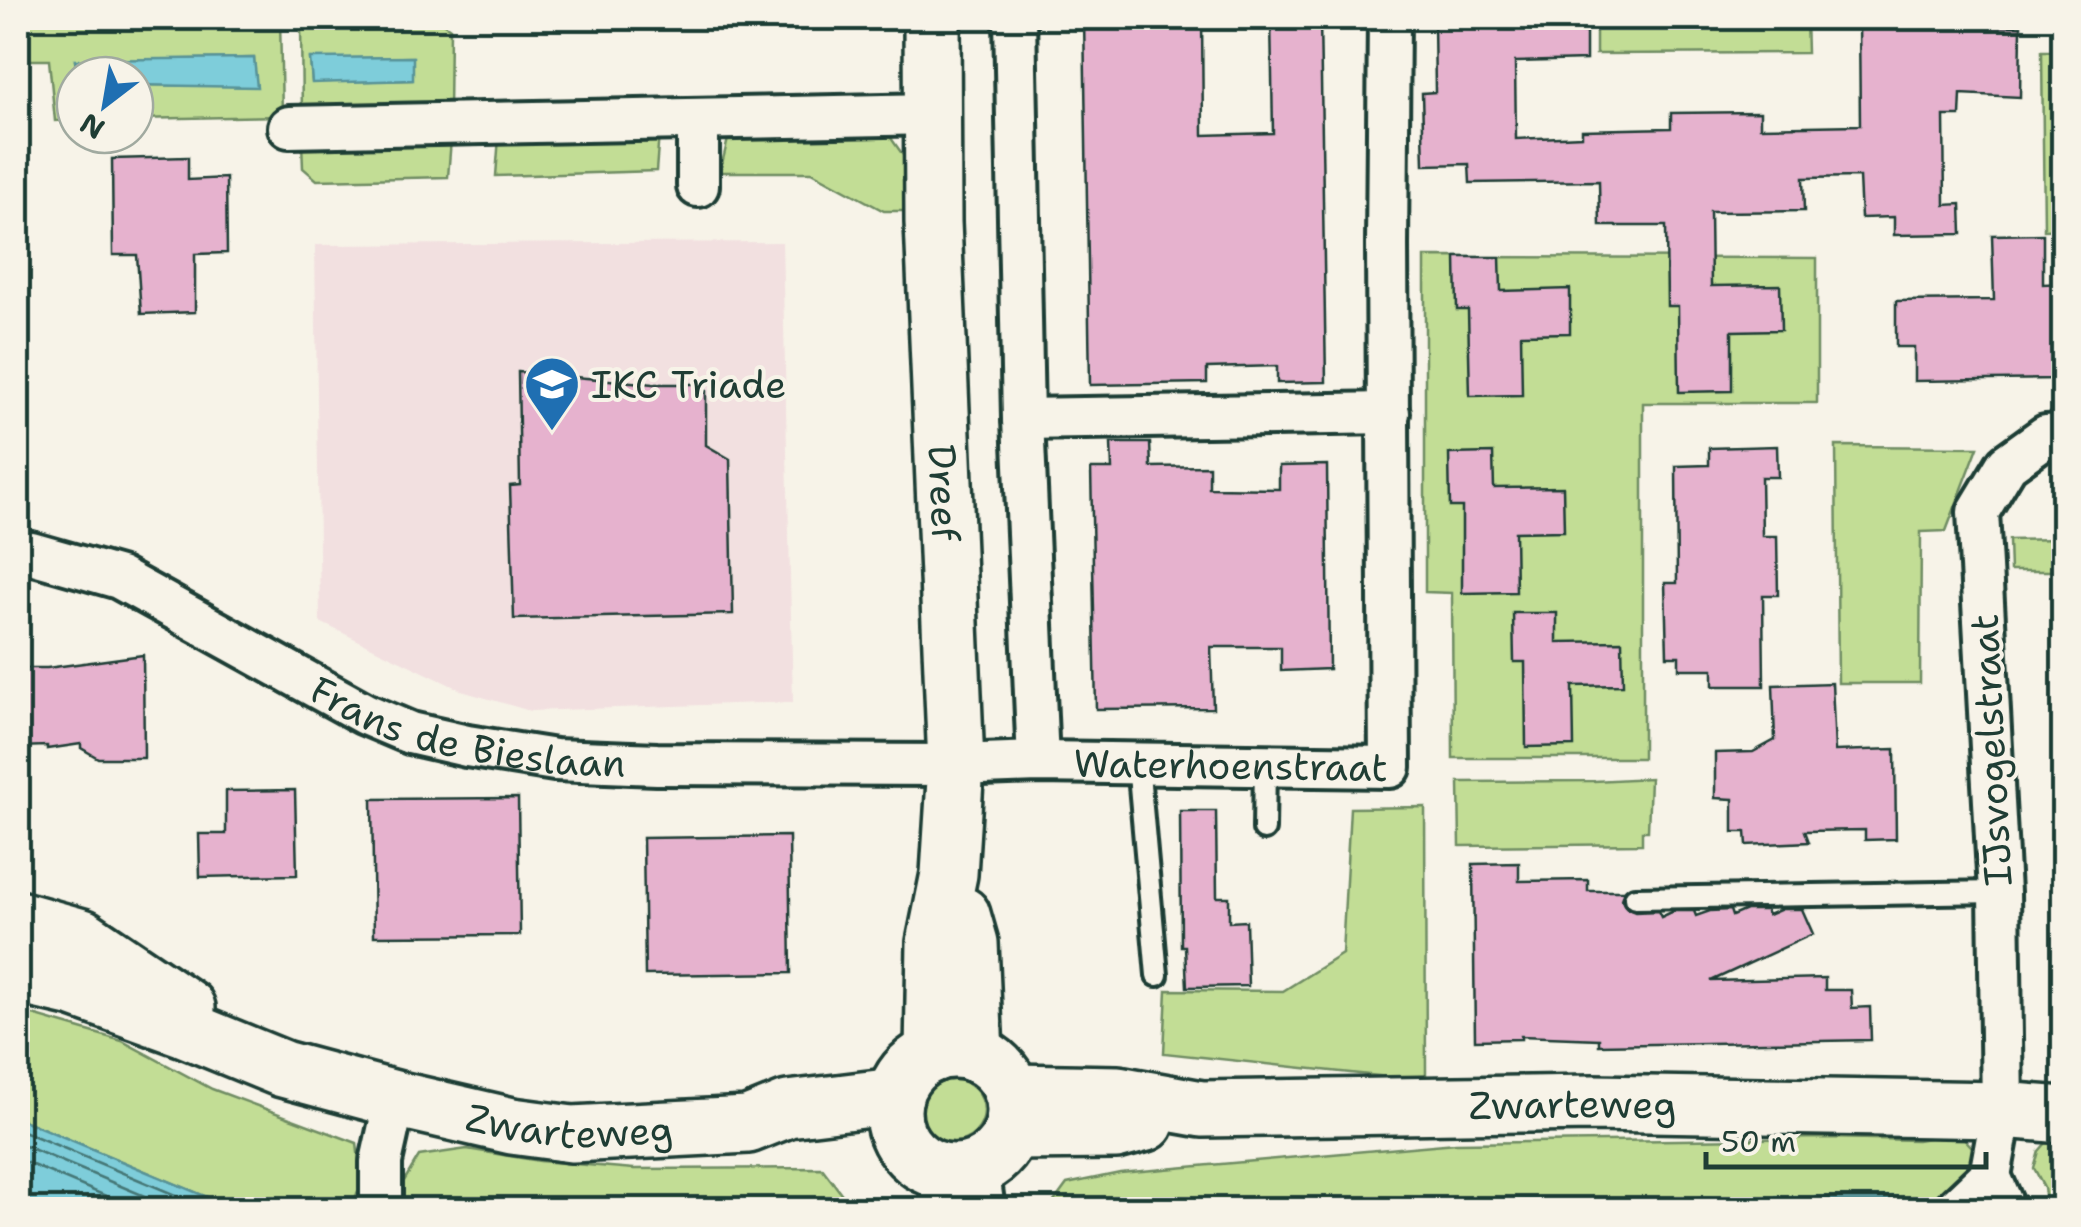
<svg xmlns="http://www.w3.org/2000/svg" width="2081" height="1227" viewBox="0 0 2081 1227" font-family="'Shantell Sans',sans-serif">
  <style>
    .built { fill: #f2e0e0 }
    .green { fill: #c2dd95; stroke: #708d64; stroke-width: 2.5; fill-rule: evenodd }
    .water { fill: #7ecdda; stroke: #589398; stroke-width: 2.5 }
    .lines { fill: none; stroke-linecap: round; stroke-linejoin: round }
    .shore { stroke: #457776; stroke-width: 2.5 }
    .stream { stroke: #589398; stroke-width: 11 }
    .building { fill: #e6b2ce; stroke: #1f3d34; stroke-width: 2.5 }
    .lane-casing { stroke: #1f3d34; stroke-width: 28 }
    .street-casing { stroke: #1f3d34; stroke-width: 48 }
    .secondary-casing { stroke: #1f3d34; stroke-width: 62 }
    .lane { stroke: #f7f3e8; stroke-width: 20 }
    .street { stroke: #f7f3e8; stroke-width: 40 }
    .secondary { stroke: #f7f3e8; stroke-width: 55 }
    .labels { text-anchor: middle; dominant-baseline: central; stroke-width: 8; stroke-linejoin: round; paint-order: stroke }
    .poi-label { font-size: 38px; fill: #1f3d34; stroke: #f7f3e8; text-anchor: start }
    .street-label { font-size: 38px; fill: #1f3d34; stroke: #f7f3e8 }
  </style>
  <rect width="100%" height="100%" fill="#f7f3e8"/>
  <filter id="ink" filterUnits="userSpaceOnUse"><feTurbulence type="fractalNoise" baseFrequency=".01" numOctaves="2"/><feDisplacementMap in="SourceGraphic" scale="20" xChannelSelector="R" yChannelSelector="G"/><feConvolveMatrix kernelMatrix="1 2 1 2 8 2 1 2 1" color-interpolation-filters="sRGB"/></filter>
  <g filter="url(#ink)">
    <path class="built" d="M782 242 793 702 530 711 465 692 320 622 315 245Z"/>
    <path class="green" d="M18 18H280L282 116 135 119V85L256 86 254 58 75 61 78 75H75V120L55 121 49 60H18Z
      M1596 18H1806L1807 53 1596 54Z
      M437 19 450 28 449 114 302 118 301 21ZM412 57V80L312 82 310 59Z
      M2042 51H2063V229L2044 230Z
      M886 131 910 165 904 211H884L812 172H720L729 135Z
      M659 133 656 171 496 176 499 137Z
      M451 139 448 177 317 180 303 168 302 142Z
      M1425 257 1817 258V403H1643V758H1453L1452 593 1425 592Z
      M1836 446 1978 447 1946 531 1921 532 1920 683H1838Z
      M2063 463H2064L2063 571H2010L2009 540 2063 539Z
      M1650 778 1648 831H1642V844L1460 846 1459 782 1594 781Z
      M1425 807 1426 1081 1164 1053 1167 990 1283 991 1342 954 1350 808Z
      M18 1014 33 1015 122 1041 212 1089 357 1143 362 1189 358 1191 351 1209H332L324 1201 214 1200 18 1118Z
      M922 1111a31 31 0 1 1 62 0a31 31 0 1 1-62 0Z
      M1952 1134H1960L1981 1157 1935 1209 1048 1210 1067 1184 1120 1173 1456 1143 1829 1138 1917 1140Z
      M2053 1135H2063V1175H2061L2063 1209H2047L2044 1188 2034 1169 2039 1151Z
      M467 1149 540 1161 634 1169 822 1168 853 1209 397 1210 398 1191 419 1156Z"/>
    <path class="water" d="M413 57V80L312 83 310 58Z
      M254 58 257 87 135 85V75H78L75 60Z
      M18 1118 214 1200 324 1201 332 1209H18Z"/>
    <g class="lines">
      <path class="shore" d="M18 1129 211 1210
        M18 1143 178 1210
        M18 1159 139 1210"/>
      <path class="stream" d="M1091 1207 1896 1201"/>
    </g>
    <path class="building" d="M1084 18H1202L1203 135 1273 133 1271 18H1320L1326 382 1277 383V366L1207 368V383L1090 385Z
      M1468 18H1583V32H1586V60L1515 62 1516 139 1582 136V130L1671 128V113L1760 112V127L1860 125 1859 18H1960V27L2021 26 2020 97 1961 94 1960 116H1944L1945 205 1961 204 1962 234 1894 235V217L1861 218 1859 177 1803 178 1804 211 1710 212 1711 286 1780 285 1781 330 1732 331V391L1679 392 1678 306H1667L1666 226H1600L1599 181 1470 183 1469 164 1424 165 1422 93 1435 92 1434 21 1468 20Z
      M188 157V180L226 178 227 253 195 254V312L141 314 137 255H113L112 159Z
      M2043 234V284L2064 283V346H2057L2059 379 1914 381V347H1896V301L1994 300 1992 235Z
      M1456 257H1500L1501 291 1570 289V333L1521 334 1522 395 1470 396 1468 310H1457Z
      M518 372 654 384H695L706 391V445L730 459 733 614 514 619 510 486 520 485Z
      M1111 443H1150L1151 467 1209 466V488L1279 489V466L1327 465 1329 669 1281 671V647H1211L1213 708 1096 709 1091 469H1112Z
      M1777 446 1778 477H1761L1762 536H1777L1778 595H1763L1764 686H1713V669H1679V656H1667L1665 583H1677L1676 466 1709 465V448Z
      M1493 453 1494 488 1563 487 1564 531 1515 532 1516 592 1462 593V507H1450L1449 454Z
      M1513 613H1557V642L1622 641 1623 685 1573 686 1574 746 1526 747 1525 662H1514Z
      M143 655 144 758H98L81 748V744L47 749V746L18 747V668H47Z
      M1832 683 1835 751 1895 749 1896 839 1865 840V830L1805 831 1809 842 1747 845 1746 832H1733V799L1715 798V753L1753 752 1775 740 1773 685Z
      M295 790 297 875 200 877 199 834H226V791Z
      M518 798 520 935 374 936 372 799Z
      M1180 811H1216L1217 897H1229V922L1246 921 1248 986 1187 987 1185 946H1181Z
      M789 836 791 973 645 975 643 838Z
      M1519 863V881L1588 880V891H1624L1621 899 1628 909 1635 912 1658 911 1661 917 1674 911H1694L1696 916 1710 911 1730 910 1732 916 1746 910H1766L1768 915 1782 909H1802L1813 934 1711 981 1825 978V990H1851L1852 1008 1870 1007 1871 1040 1599 1045V1039L1521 1036V1039L1475 1040 1473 864Z"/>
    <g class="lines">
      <g class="lane-casing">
        <path id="lane" d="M1138 763 1157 975
          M1264 829 1265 765
          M1635 898 1999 892"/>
      </g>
      <g class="street-casing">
        <g id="street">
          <path d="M1015 18 1023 419 1038 762"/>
          <path d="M289 127 933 114"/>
          <path d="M698 186V119"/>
          <path d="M1023 419 1389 413"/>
          <path id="s1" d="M18 551 31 553 119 578 365 714 410 733 467 746 555 760 657 764 956 765 1038 762 1390 767 1387 245 1389 18"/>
          <path d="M978 1167 984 1210"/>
          <path d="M940 1170 945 1210"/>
          <path d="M1990 1176 2005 1210"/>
          <path d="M381 1210V1162L395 1099"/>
          <path d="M1954 1210 1990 1176 2002 1110 1999 892 1978 512 2007 464 2046 436 2064 435"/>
        </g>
      </g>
      <g class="secondary-casing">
        <g id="secondary">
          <path id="s2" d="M932 18 933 222 956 765 949 874 935 943 933 1054"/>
          <path d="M962 915 970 943 975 1054"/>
          <path d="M18 919 82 937 187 1008"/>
          <path id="s3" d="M18 976 74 989 185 1029 283 1069 395 1099 512 1126 572 1134 748 1125 788 1109 895 1096"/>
          <circle cx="954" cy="1111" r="61"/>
          <path id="s4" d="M1012 1092 1118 1094 1202 1109 1593 1103 2002 1110 2064 1115"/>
          <path d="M1012 1132 1116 1131 1146 1123"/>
        </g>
      </g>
      <use href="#lane" class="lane"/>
      <use href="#street" class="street"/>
      <use href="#secondary" class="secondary"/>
    </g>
  </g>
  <defs>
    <g id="school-pin" transform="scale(2.875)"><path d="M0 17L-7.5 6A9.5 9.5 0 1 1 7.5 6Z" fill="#1f6fb2" stroke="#f7f3e8"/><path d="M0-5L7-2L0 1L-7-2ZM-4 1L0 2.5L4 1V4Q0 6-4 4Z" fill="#fff"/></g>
  </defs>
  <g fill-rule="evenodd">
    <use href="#school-pin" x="552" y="384"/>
  </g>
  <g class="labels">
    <g class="poi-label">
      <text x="591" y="384">IKC Triade</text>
    </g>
    <g class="street-label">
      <text stroke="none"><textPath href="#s2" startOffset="475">Dreef</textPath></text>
      <text stroke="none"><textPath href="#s1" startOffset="490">Frans de Bieslaan</textPath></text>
      <text transform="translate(1991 750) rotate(-93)">IJsvogelstraat</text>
      <text stroke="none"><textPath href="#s1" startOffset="1258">Waterhoenstraat</textPath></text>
      <text stroke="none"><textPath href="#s4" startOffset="562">Zwarteweg</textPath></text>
      <text stroke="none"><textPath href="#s3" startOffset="575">Zwarteweg</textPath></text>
    </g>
  </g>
  <rect width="2081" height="1227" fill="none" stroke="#f7f3e8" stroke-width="60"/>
  <rect x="30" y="30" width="2021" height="1167" fill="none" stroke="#1f3d34" stroke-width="4" filter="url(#ink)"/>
  <g transform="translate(105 105) rotate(211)"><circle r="48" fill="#f7f3e8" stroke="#a1aaa0" stroke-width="2.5"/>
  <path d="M0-8L18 38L0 25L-18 38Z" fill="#1f6fb2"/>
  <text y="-15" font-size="28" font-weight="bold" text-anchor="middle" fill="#1f3d34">N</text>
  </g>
  <path d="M1706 1152v15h280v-15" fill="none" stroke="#1f3d34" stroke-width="5"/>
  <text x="1721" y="1152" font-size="30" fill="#1f3d34" stroke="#f7f3e8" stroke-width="8" paint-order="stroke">50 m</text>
</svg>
